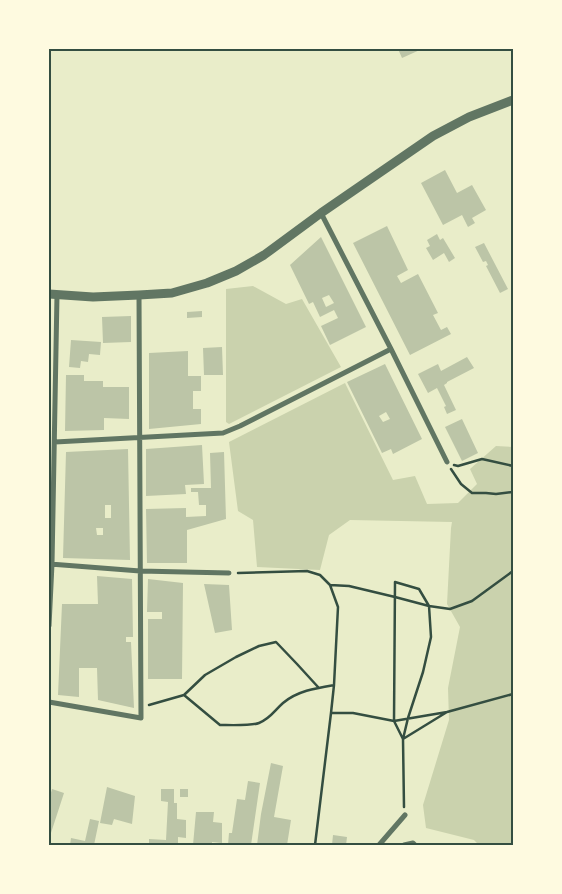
<svg xmlns="http://www.w3.org/2000/svg" width="562" height="894" viewBox="0 0 562 894" font-family="'Open Sans',sans-serif">
  <style>
    .green { fill: #cad2ad }
    .building { fill: #bcc5a7; fill-rule: evenodd }
    .lines { fill: none; stroke-linecap: round; stroke-linejoin: round }
    .path { stroke: #344e41; stroke-width: 2.5 }
    .minor { stroke: #617663; stroke-width: 5 }
    .tertiary { stroke: #617663; stroke-width: 9 }
    .neatline { fill: none; stroke: #344e41; stroke-width: 2 }
  </style>
  <rect width="100%" height="100%" fill="#e9edc9"/>
  <path class="green" d="M253 286 286 304 302 299 341 367 229 424 226 422V289Z
    M345 383 393 480 415 476 427 504 458 503 477 484 470 469 496 446 513 447V845H479L474 840 426 828 423 805 449 720 448 688 460 627 447 604 451 528 452 522 350 520 329 535 320 570 257 567 253 520 238 511 229 442Z"/>
  <path class="building" d="M398 49H422L402 58Z
    M445 170 457 193 472 185 486 210 472 218 475 223 468 227 462 215 443 225 421 183Z
    M387 226 408 270 397 276 401 283 418 274 438 313 433 315 441 330 447 327 451 334 410 355 353 243Z
    M437 234 440 240 443 238 455 258 449 262 444 253 433 260 426 248 430 246 427 240Z
    M321 237 366 327 330 345 321 326 338 318 334 310 320 317 313 302 309 304 290 265ZM329 295 334 303 326 307 322 298Z
    M484 243 508 289 500 293 486 266 488 265 486 261 483 262 475 247Z
    M202 311V317L187 318V312Z
    M131 316V342L103 343 102 317Z
    M71 340 101 342 100 355 89 354 88 362 81 361 80 368 69 367Z
    M222 347 223 375H204L203 348Z
    M188 351V376H201V391H193V409H201V424L149 429V353Z
    M467 357 474 368 447 382V383L444 385 456 410 447 414 444 407 446 406 437 388 428 393 418 374 438 364 441 371Z
    M385 364 422 439 393 454 391 449 382 453 347 382ZM386 412 390 419 383 422 379 416Z
    M66 375H84V381H103V387H129V419L104 418V430L65 431Z
    M462 419 478 453 462 461 445 427Z
    M202 445 204 484 185 485 186 494 146 496V449Z
    M128 449 130 560 63 558 66 452ZM105 505H111V518H105ZM96 528H103V535H97Z
    M224 452 226 519 187 530V563H147L146 509 186 508V517L206 516V505H199L198 492H191V488H211L210 453Z
    M97 576 132 579 133 637H126V642H131L134 708 98 700 97 668H79V697L58 695 62 604H98Z
    M148 579 183 583 182 679H148V619H162V612H147Z
    M204 584 229 585 232 630 215 633Z
    M271 763 283 766 274 817 291 820 287 845H257L261 814Z
    M248 781 260 783 251 845H228L229 833H232L237 799 245 800Z
    M107 787 135 796 132 824 114 819 112 825 100 823Z
    M52 789 64 793 49 839V799Z
    M161 789H174V803H177V819L186 820V838L178 837V845H149V839L166 840 168 802 161 801Z
    M180 789H188V797H180Z
    M196 812H214L213 822 222 823V843L212 842V845H193Z
    M90 819 99 821 94 845H70L71 838 85 841Z
    M333 835 347 837 346 845H332Z"/>
  <g class="lines">
    <path class="path" d="M454 465 458 466 482 459 513 466
      M451 469 461 484 472 493H486L496 494 513 492
      M238 573 307 571 320 575 330 585 349 586 395 597 429 606 450 609 472 601 513 571
      M395 582 419 589 429 606 431 637 423 672 408 718 403 739 394 721Z
      M330 585 338 607 334 685 331 713
      M184 695 205 675 236 657 259 646 276 642 297 664 318 687
      M149 705 184 695 220 725C229 725 252 726 259 723 270 719 275 710 283 703 297 691 316 688 334 685
      M404 807 403 739 447 712 513 694
      M315 845 331 713H353L394 721 447 712"/>
    <path class="minor" d="M321 213 391 349 447 462
      M55 442 223 433 240 426 391 349
      M50 564 140 571 229 573
      M49 626 52 564 57 295
      M49 702 141 718 139 295
      M379 845 405 815
      M404 845 413 843 415 845"/>
    <path class="tertiary" d="M49 294 93 297 139 295 172 293 207 283 236 271 264 255 321 213 433 136 469 117 513 100"/>
  </g>
  <rect width="562" height="894" fill="none" stroke="#fefae0" stroke-width="100"/>
  <rect x="50" y="50" width="462" height="794" class="neatline"/>
</svg>
